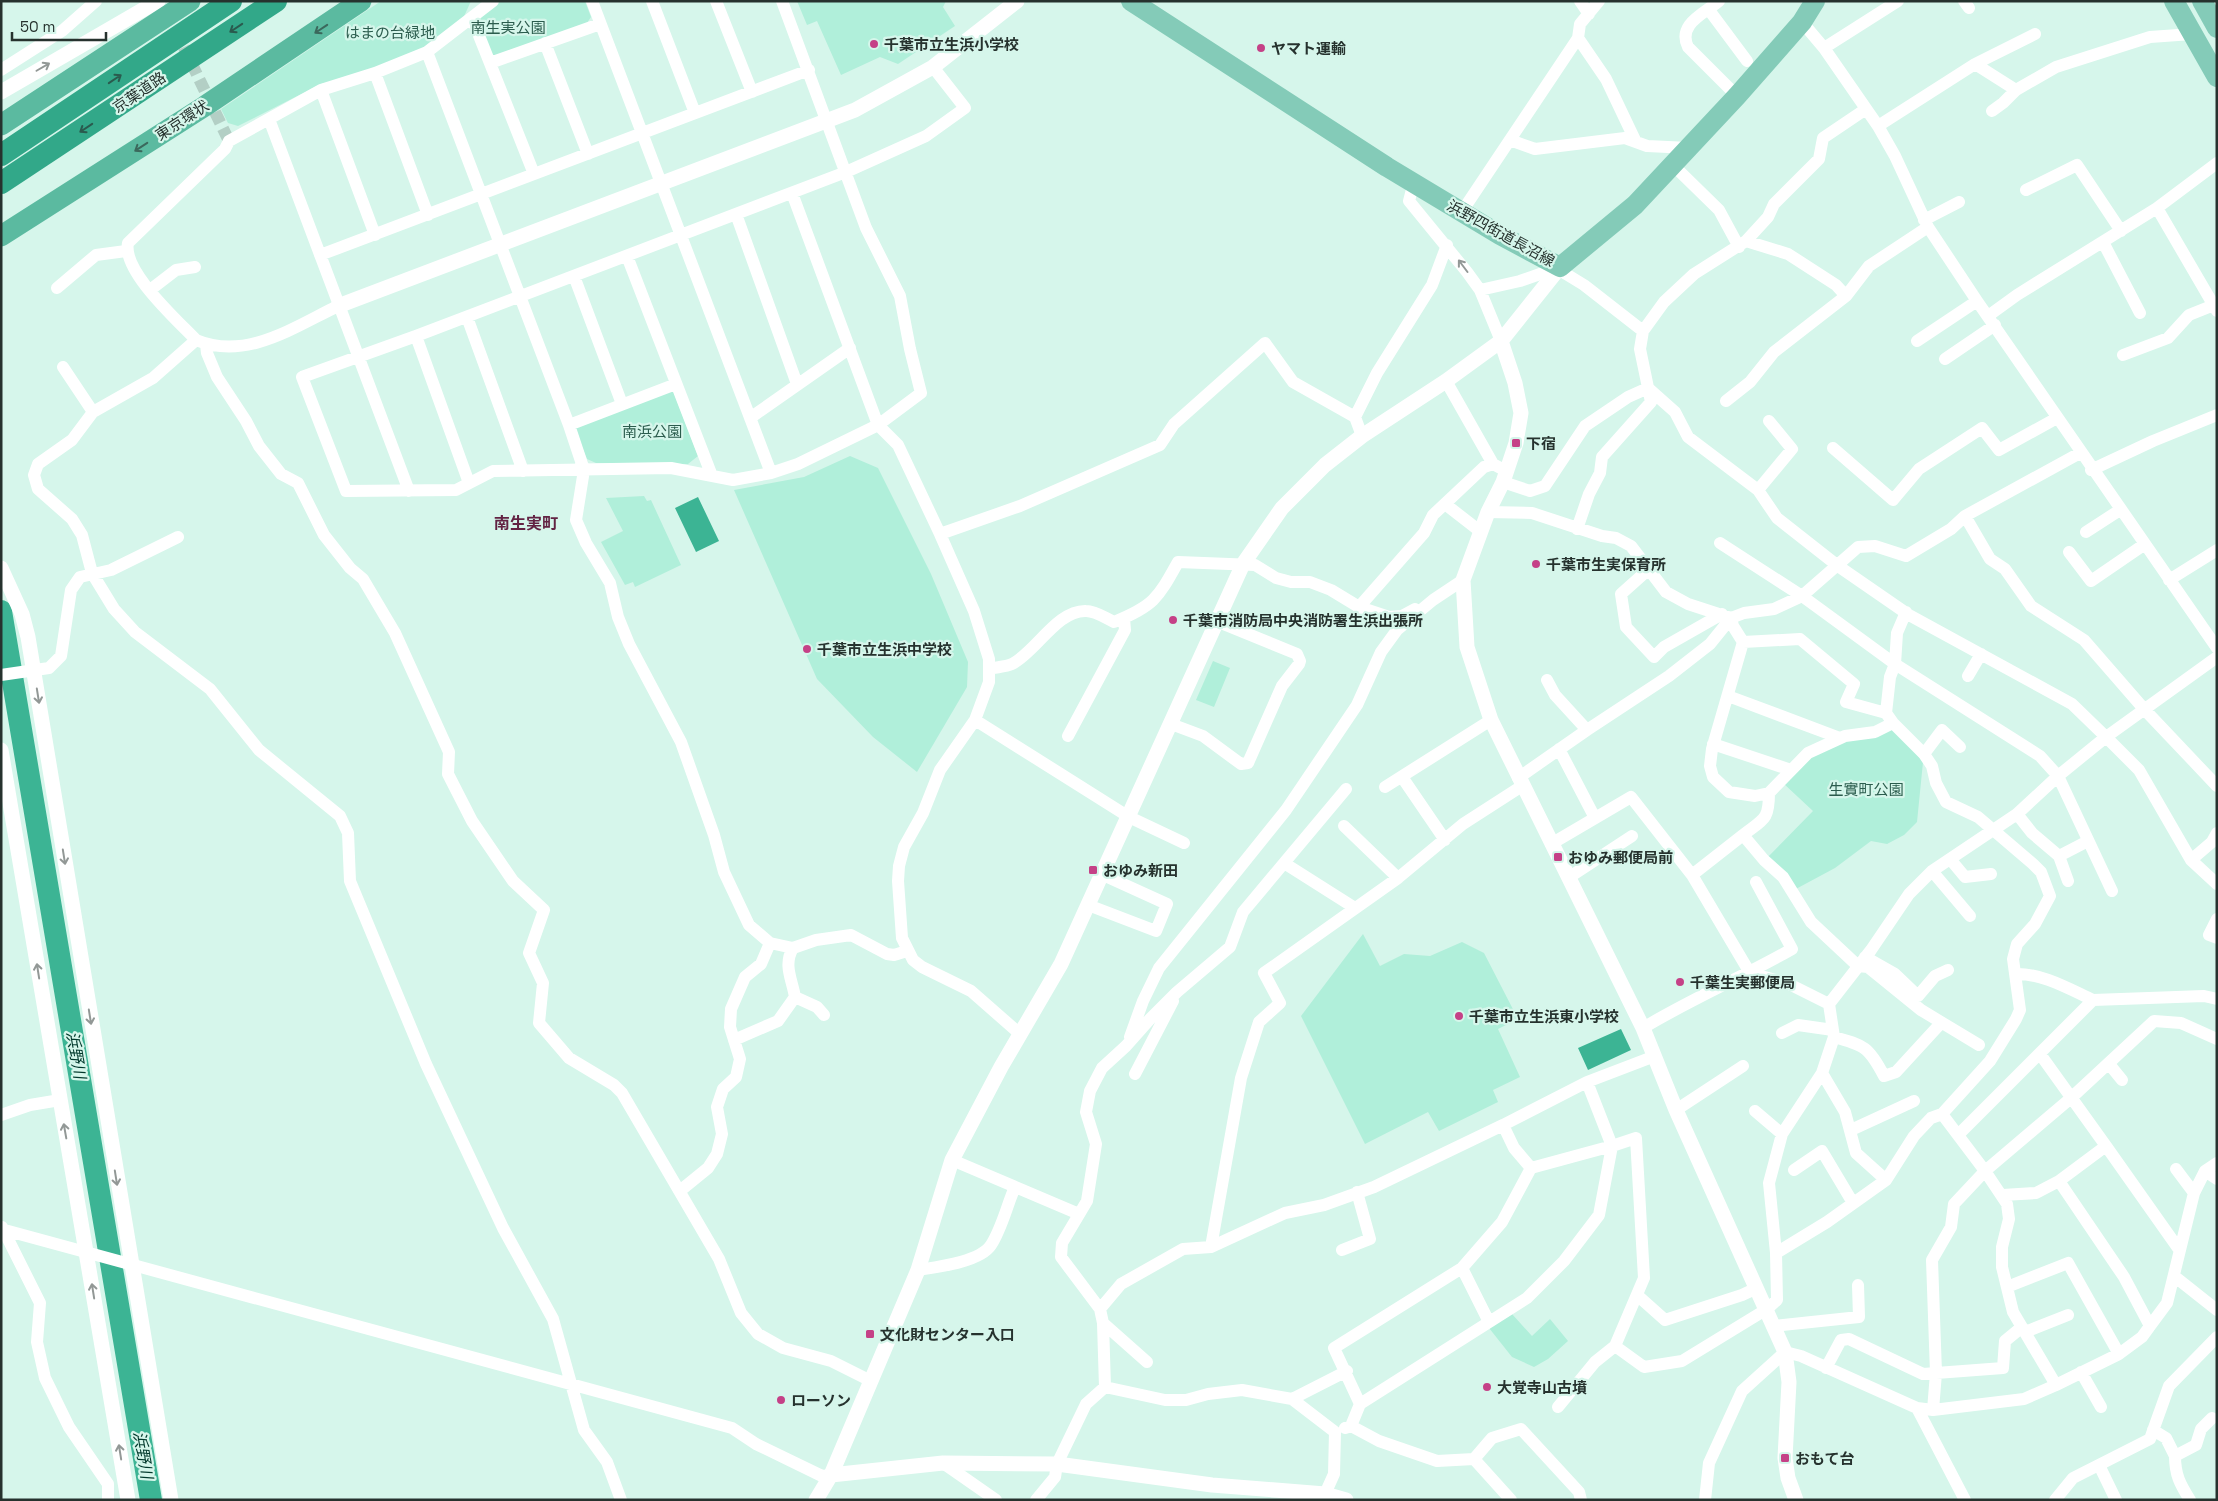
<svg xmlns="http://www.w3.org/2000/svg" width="2218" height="1501" viewBox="0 0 2218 1501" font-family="'Space Grotesk','Noto Sans JP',sans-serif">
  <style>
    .green { fill: #b0efda }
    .water { fill: #3cb494 }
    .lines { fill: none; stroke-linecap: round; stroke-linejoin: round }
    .river { stroke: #3cb494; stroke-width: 22 }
    .minor-tunnel { stroke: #b3cfc5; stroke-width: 12; stroke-dasharray: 12 6; stroke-linecap: butt }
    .minor { stroke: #fff; stroke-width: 12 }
    .tertiary { stroke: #fff; stroke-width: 15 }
    .primary { stroke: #84cbb8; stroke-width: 20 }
    .trunk { stroke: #5bbaa0; stroke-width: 21 }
    .motorway { stroke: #32a889; stroke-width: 22 }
    .oneway { stroke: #2a5b4e }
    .oneway2 { stroke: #3b685c }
    .oneway3 { stroke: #929896 }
    .poi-dot { fill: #c54187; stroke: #d6f6eb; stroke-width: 2 }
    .labels { text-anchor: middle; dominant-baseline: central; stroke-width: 4.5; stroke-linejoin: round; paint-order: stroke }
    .park-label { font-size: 15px; fill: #2b5c4d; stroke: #d6f6eb }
    .poi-label { font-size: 15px; font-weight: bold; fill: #26322e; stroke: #d6f6eb; text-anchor: start }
    .street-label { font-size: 15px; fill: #26322e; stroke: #d6f6eb }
    .neighbourhood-label { font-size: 16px; font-weight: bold; fill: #622343; stroke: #d6f6eb }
    .water-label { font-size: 16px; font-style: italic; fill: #02392c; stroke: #d6f6eb }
  </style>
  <rect width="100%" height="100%" fill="#d6f6eb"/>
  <path class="green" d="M381 1H471L461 23 426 49 374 71 321 84 238 126 228 123 221 109Z
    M498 1H585L591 17 587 23 499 57 492 55 479 25 481 15Z
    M797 1H946L943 7 955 26 898 64 880 57 841 75 817 21 807 25Z
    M672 388 698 456 688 464 596 463 587 459 573 425Z
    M850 456 878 468 931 574 968 662 967 687 917 772 873 737 817 679 734 490 804 477Z
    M644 496 647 501 651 500 681 565 635 587 633 582 625 585 601 542 623 531 606 498Z
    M1213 661 1230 668 1214 707 1196 700Z
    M1893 726 1923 762 1917 822 1904 835 1887 844 1871 841 1835 868 1794 890 1766 859 1813 811 1783 783 1810 757 1830 745Z
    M1363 934 1380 966 1404 954 1430 956 1462 942 1484 953 1518 1019 1498 1029 1520 1077 1493 1090 1498 1102 1439 1131 1428 1112 1365 1144 1301 1016Z
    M1512 1314 1532 1336 1550 1319 1568 1341 1548 1359 1534 1367 1512 1357 1489 1328Z"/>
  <path class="water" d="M698 497 719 541 696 552 675 508Z
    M1621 1029 1631 1050 1588 1070 1578 1048Z"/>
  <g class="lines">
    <path class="river" d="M1 611 151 1500"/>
    <path class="minor-tunnel" d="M176 31 229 141"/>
    <path class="minor" d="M592 1 771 473
      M652 1 695 113
      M716 1 752 92
      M782 1 866 228 900 296 910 349 921 393 878 425 798 464 771 473 733 480 671 468 493 471 456 490 346 491 302 377 416 336 846 172 926 136 965 108 933 67
      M1580 1 1589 14
      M1719 1C1704 14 1677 24 1688 47L1737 96
      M1964 1 1969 8
      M1709 10 1747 61
      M472 18 534 174
      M1802 22 1824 48 1878 126 1895 156 1928 227 1977 301 2217 648
      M1578 38 1606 79 1635 140
      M545 43 588 154
      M1824 48 1898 1
      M427 52 569 425 584 470 576 520 586 543 610 583 618 617 629 644 681 742 714 835 724 872 749 925 770 943 761 964 745 977 731 1009 730 1027 740 1059 736 1077 723 1089 717 1107 722 1134 717 1154 708 1168 681 1190
      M490 63 600 24
      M1975 64 2016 90
      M1 70 62 31 96 1
      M375 73 428 215
      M321 90 375 235
      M1992 111 2003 103 2016 90 2056 67 2150 37 2192 34
      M269 119 409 491
      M1878 126 1975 64 2035 34
      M1510 140 1535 149 1625 138 1647 146 1689 148
      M1674 166 1719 210 1739 247
      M1414 182 1409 201 1467 272 1480 290 1501 341
      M2026 190 2077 165 2121 231
      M792 193 878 425 898 445 940 534 974 611 989 659V682L975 720 940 770 923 813 904 847 899 866 898 881 902 938 913 960 922 967 971 991 1020 1034
      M2157 208 2217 311
      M1461 213 1578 38 1580 24 1599 1
      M736 214 797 384
      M1924 220 1959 202
      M1746 241 1788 254 1836 285 1846 296
      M2103 242 2140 313
      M320 255 809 70
      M627 256 712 476
      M574 276 622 404
      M57 288 96 255 126 251
      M150 290 176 270 195 267
      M1480 290 1520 281 1560 267 1566 274 1584 285 1643 331
      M338 306C294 327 246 361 196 340 177 320 122 271 128 243L225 149 229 141 321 90 375 73 427 52 493 1
      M1988 316 2017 295 2157 208 2217 163
      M467 317 523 471
      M416 336 469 483
      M196 340 153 378 93 412 72 440 38 464 34 475 38 489 72 519 82 535 92 573 114 609 135 632 210 689 259 750 340 816 348 833 350 881 426 1064 503 1228 553 1319 584 1430 607 1462 621 1500
      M1917 341 1977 301
      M206 344 207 353 217 377 246 421 259 446 281 474 298 483 324 535 350 568 363 579 395 633 449 752 448 774 472 821 513 881 544 910 529 953 543 983 539 1023 569 1058 614 1085 622 1093 719 1259 741 1313 758 1334 783 1348 831 1361 871 1381
      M2123 355 2168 338 2189 315 2214 305
      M1945 359 1995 325
      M63 367 93 412
      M1446 381 1493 464
      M1726 401 1750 382 1774 352 1846 296 1869 266 1928 227
      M750 418 850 348
      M1769 421 1792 449 1758 490 1777 518 1838 566 1909 615 2072 704 2106 737 2058 776 2017 814 1932 871 1909 894 1871 950 1829 1004
      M569 425 676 384
      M1362 436 1355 417 1377 373 1432 285 1447 245
      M1833 448 1893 500 1919 469 1982 428 1999 450 2057 418
      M2091 470 2153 441 2217 415
      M1503 482 1530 491 1545 486 1585 426 1628 397 1648 388 1675 412 1688 437 1758 490
      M1445 504 1481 532
      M1488 512 1532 513 1602 536 1616 538 1631 546 1666 592 1688 604 1731 618 1733 626 1743 642 1712 749 1710 766 1713 777 1729 792 1755 796 1769 793 1808 753 1845 736 1875 732 1893 723
      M1965 516 1990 559 2005 569 2031 606 2084 640 2144 709 2217 786
      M1577 529 1589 494 1600 473 1602 457 1651 402 1640 349 1643 331 1664 302 1694 274 1746 241 1768 217 1774 204 1819 159 1823 138 1866 109
      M2086 532 2120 510
      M940 534 1020 506 1160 445 1174 424 1265 343 1293 382 1355 417
      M1720 543 1802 596 1895 664 2040 756 2058 776 2112 891
      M2069 552 2091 581 2145 544
      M1649 569 1621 594 1626 627 1654 657 1664 647 1722 614
      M2169 580 2217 550
      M1359 607 1424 533 1433 515 1484 467 1493 464 1506 471
      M1906 612 1897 633 1895 664 1890 677 1886 713 1893 723 1924 754 1932 766 1936 783 1946 802 1978 817 2033 864 2041 872 2050 896 2035 924 2017 944 2013 959 2020 1010 2016 1019 1990 1061 1942 1114
      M1743 642 1800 639 1854 684 1846 702 1886 713
      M2217 657 2106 737 2139 770 2191 860 2212 842 2217 833
      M989 669C996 667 1005 667 1012 664 1036 652 1057 610 1086 611 1096 611 1105 618 1114 622 1154 606 1158 598 1178 562L1255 565 1276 578 1291 582H1310L1331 590 1359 607 1389 617 1402 616 1415 609
      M1 675 49 668 61 656 71 590 80 577 111 570 178 537
      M1968 676 1981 654
      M1547 680 1555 695 1587 730 1669 676 1710 644 1731 618 1744 613 1774 609 1802 596 1858 547 1875 546 1906 556 1951 529 1965 516 2080 453
      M1728 696 1840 738
      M975 720 1129 817 1184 843
      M1171 724 1203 736 1241 764 1248 763 1282 686 1299 664 1300 661 1297 654 1216 621
      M1068 736 1125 630 1124 618
      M1713 744 1791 770
      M1559 749 1595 818
      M1924 754 1942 730 1960 747
      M1402 777 1445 840
      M1518 778 1587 730
      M1385 787 1491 720
      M2017 814 2032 833 2059 856 2068 881
      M1344 826 1398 878
      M1743 835C1764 819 1769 820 1769 793
      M1551 844 1631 797 1692 875 1743 835 1764 860 1783 877 1811 922 1858 966 1868 967 1921 1010 1979 1045
      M2059 856 2088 841
      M1950 859 1965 877 1991 874
      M2191 860 2217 884
      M1284 863 1346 789
      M1932 871 1970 916
      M1692 875 1750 973 1787 983 1829 1004 1834 1037 1822 1073 1782 1134 1769 1183 1776 1253
      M1568 878 1632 836
      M1088 905 1156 931 1167 904 1101 874
      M2217 919 2209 935 2217 938
      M770 943 793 948 816 940 851 935 887 954 894 955 907 951
      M1865 957 1895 974 1918 996 1935 976 1948 970
      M2015 974C2042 973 2069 989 2093 1000
      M795 997 817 1007 824 1015
      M1643 1028C1691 999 1743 977 1792 949L1756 882
      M1782 1033 1798 1025 1833 1030
      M1130 1037 1143 1001 1159 968 1286 810 1357 705 1381 652 1397 630 1433 600 1463 580
      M1834 1037C1864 1045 1869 1047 1884 1076L1896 1072 1941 1023
      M734 1040 778 1021 795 997C792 979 783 965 793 948
      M2040 1054 2106 1146
      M2109 1064 2122 1080
      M1822 1073 1845 1112 1856 1153 1886 1180
      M1135 1074 1173 1001
      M1676 1110 1743 1066
      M1755 1111 1782 1134
      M1 1115 30 1105 60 1100
      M1851 1130 1914 1101
      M1958 1135 2093 1000 2204 996 2217 999
      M952 1160 1079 1214
      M2176 1169 2194 1193
      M1794 1170 1822 1151 1853 1203
      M2205 1171 2217 1179
      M2059 1181 2124 1277 2150 1326
      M2003 1195 2036 1193 2059 1181 2106 1146 2178 1248
      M2 1227 40 1303 37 1342 45 1378 69 1427 108 1484V1500
      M1 1229 732 1428 756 1444 822 1476 831 1475
      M1211 1247 1285 1213 1324 1205 1374 1187 1503 1125 1587 1082 1655 1056
      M1342 1250 1370 1239 1357 1192
      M1462 1268 1502 1222 1531 1168 1514 1148 1503 1125
      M918 1270C937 1267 980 1262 991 1245 1002 1228 1007 1205 1015 1187
      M2174 1276 2217 1310
      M2007 1287 2068 1263 2119 1354
      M1637 1295 1665 1320 1742 1295 1757 1288
      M1100 1309 1061 1257 1062 1243 1087 1201 1096 1144 1086 1112 1090 1091 1102 1068 1126 1046 1150 1019 1177 992 1230 947 1243 912 1284 863 1355 908
      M1103 1323 1147 1362
      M1774 1326 1859 1317 1858 1285
      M2025 1332 2068 1315
      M1615 1346 1644 1367 1682 1361 1767 1309 1777 1300 1776 1253 1827 1222 1886 1180 1914 1136 1931 1118 1942 1114 1985 1171 1954 1204 1951 1227 1932 1260 1936 1373 1933 1410
      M1826 1368 1841 1340 1849 1339 1923 1374 2003 1368 2005 1341 2022 1327
      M2081 1372 2101 1407
      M2056 1385 2013 1312 2002 1267V1247L2009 1219 2007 1204 1985 1171 2071 1098 2154 1021 2181 1023 2217 1039
      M1105 1387 1165 1400H1186L1208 1394 1242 1390 1292 1399 1335 1432 1334 1474 1325 1494 1317 1498
      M1292 1399 1347 1371
      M1360 1404 1334 1348 1462 1268 1489 1322
      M1558 1407 1595 1362 1615 1346 1644 1278 1636 1138 1612 1146 1587 1082
      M1917 1408 1965 1500
      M1351 1426 1360 1404 1527 1298 1564 1261 1599 1215 1612 1146 1531 1168
      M1345 1428 1351 1426 1379 1441 1437 1461 1474 1459 1492 1438 1521 1429 1579 1492 1581 1500
      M2153 1430 2166 1438 2175 1456 2196 1445 2201 1429 2212 1418
      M2175 1456C2175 1475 2180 1484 2190 1500
      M1474 1459 1511 1500
      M943 1463 996 1500
      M2099 1465 2116 1500
      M1036 1500 1055 1477 1057 1464 1086 1404 1105 1387 1103 1323 1100 1309 1121 1284 1183 1249 1211 1247 1241 1078 1259 1022 1280 1003 1264 973 1398 878 1463 824 1522 786
      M1705 1500 1709 1463 1742 1391 1785 1352 1801 1356 1917 1408 1933 1410 2024 1399 2056 1385 2119 1354 2142 1337 2150 1326 2167 1303 2194 1193 2205 1171 2217 1163
      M2055 1500 2073 1478 2150 1439 2169 1386 2217 1337"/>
    <path class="tertiary" d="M1 92 158 1
      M338 306 855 110 933 67 1017 1
      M1501 341 1515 383 1521 413 1516 443 1503 482 1488 512 1463 580 1467 647 1491 720 1643 1028 1676 1110 1785 1352 1789 1382 1785 1458 1788 1478 1796 1500
      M1 568 22 614 28 637 171 1500
      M1 750 128 1500
      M831 1475 943 1463 1057 1464 1212 1485 1325 1494 1346 1500
      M816 1500 831 1475 918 1270 952 1160 1001 1067 1061 964 1243 564 1282 508 1325 465 1362 436 1446 381 1501 341 1560 267"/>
    <path class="primary" d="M1131 1 1387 167 1500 235 1560 267 1635 205 1737 96 1802 22 1815 1
      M2174 1 2217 77
      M2202 1 2217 28"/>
    <path class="trunk" d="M1 125 190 1
      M1 236 205 106 361 1"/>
    <path class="motorway" d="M1 155 231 1
      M1 183 276 1"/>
  </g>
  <defs><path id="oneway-shaft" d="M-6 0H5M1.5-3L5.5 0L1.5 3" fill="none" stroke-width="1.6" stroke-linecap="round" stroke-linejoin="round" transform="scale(1.25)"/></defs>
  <g class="oneway">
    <use href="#oneway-shaft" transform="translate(236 28) rotate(146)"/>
    <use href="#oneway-shaft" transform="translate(115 79) rotate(-34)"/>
    <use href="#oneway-shaft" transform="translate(86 128) rotate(146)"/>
  </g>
  <g class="oneway2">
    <use href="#oneway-shaft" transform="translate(321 29) rotate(146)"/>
    <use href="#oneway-shaft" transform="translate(141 147) rotate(147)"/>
  </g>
  <g class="oneway3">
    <use href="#oneway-shaft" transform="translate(43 67) rotate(-30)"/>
    <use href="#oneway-shaft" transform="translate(1463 266) rotate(-127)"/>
    <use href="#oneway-shaft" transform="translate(38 696) rotate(81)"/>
    <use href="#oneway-shaft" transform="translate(64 857) rotate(81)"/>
    <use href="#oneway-shaft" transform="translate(38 971) rotate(-99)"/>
    <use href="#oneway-shaft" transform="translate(90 1017) rotate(81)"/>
    <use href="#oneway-shaft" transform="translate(65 1131) rotate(-100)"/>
    <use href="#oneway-shaft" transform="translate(116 1178) rotate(81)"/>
    <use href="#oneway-shaft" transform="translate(93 1291) rotate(-99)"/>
    <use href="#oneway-shaft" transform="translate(120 1452) rotate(-99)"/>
  </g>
  <g class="poi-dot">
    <circle cx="874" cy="44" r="5"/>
    <circle cx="1261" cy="48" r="5"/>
    <rect x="1511" y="438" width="10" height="10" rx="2.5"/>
    <circle cx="1536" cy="564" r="5"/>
    <circle cx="1173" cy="620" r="5"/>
    <circle cx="807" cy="649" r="5"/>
    <rect x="1553" y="852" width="10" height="10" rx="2.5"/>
    <rect x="1088" y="865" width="10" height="10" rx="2.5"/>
    <circle cx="1680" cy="982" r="5"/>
    <circle cx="1459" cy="1016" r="5"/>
    <rect x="865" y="1329" width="10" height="10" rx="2.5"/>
    <circle cx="1487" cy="1387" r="5"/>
    <circle cx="781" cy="1400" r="5"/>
    <rect x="1780" y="1453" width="10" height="10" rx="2.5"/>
  </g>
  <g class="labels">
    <g class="park-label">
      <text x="508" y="27">南生実公園</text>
      <text x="390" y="32">はまの台緑地</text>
      <text x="652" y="431">南浜公園</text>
      <text x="1866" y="789">生實町公園</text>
    </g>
    <g class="poi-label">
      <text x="884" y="44">千葉市立生浜小学校</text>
      <text x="1271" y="48">ヤマト運輸</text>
      <text x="1526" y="443">下宿</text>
      <text x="1546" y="564">千葉市生実保育所</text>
      <text x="1183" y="620">千葉市消防局中央消防署生浜出張所</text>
      <text x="817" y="649">千葉市立生浜中学校</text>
      <text x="1568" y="857">おゆみ郵便局前</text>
      <text x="1103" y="870">おゆみ新田</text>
      <text x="1690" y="982">千葉生実郵便局</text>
      <text x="1469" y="1016">千葉市立生浜東小学校</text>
      <text x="880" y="1334">文化財センター入口</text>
      <text x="1497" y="1387">大覚寺山古墳</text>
      <text x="791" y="1400">ローソン</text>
      <text x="1795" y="1458">おもて台</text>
    </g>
    <g class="street-label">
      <text transform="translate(139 92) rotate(-34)">京葉道路</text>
      <text transform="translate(182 120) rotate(-33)">東京環状</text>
      <text transform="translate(1501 233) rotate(29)">浜野四街道長沼線</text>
    </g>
    <g class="neighbourhood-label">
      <text x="526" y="523">南生実町</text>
    </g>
    <g class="water-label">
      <text transform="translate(76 1055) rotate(80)">浜野川</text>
      <text transform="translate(143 1455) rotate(80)">浜野川</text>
    </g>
  </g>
  <rect width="2218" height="1501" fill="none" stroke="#26322e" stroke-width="5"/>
  <path d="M12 32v8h94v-8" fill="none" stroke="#26322e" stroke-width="2.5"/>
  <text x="20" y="32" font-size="15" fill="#26322e" stroke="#d6f6eb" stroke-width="4" paint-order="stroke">50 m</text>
</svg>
